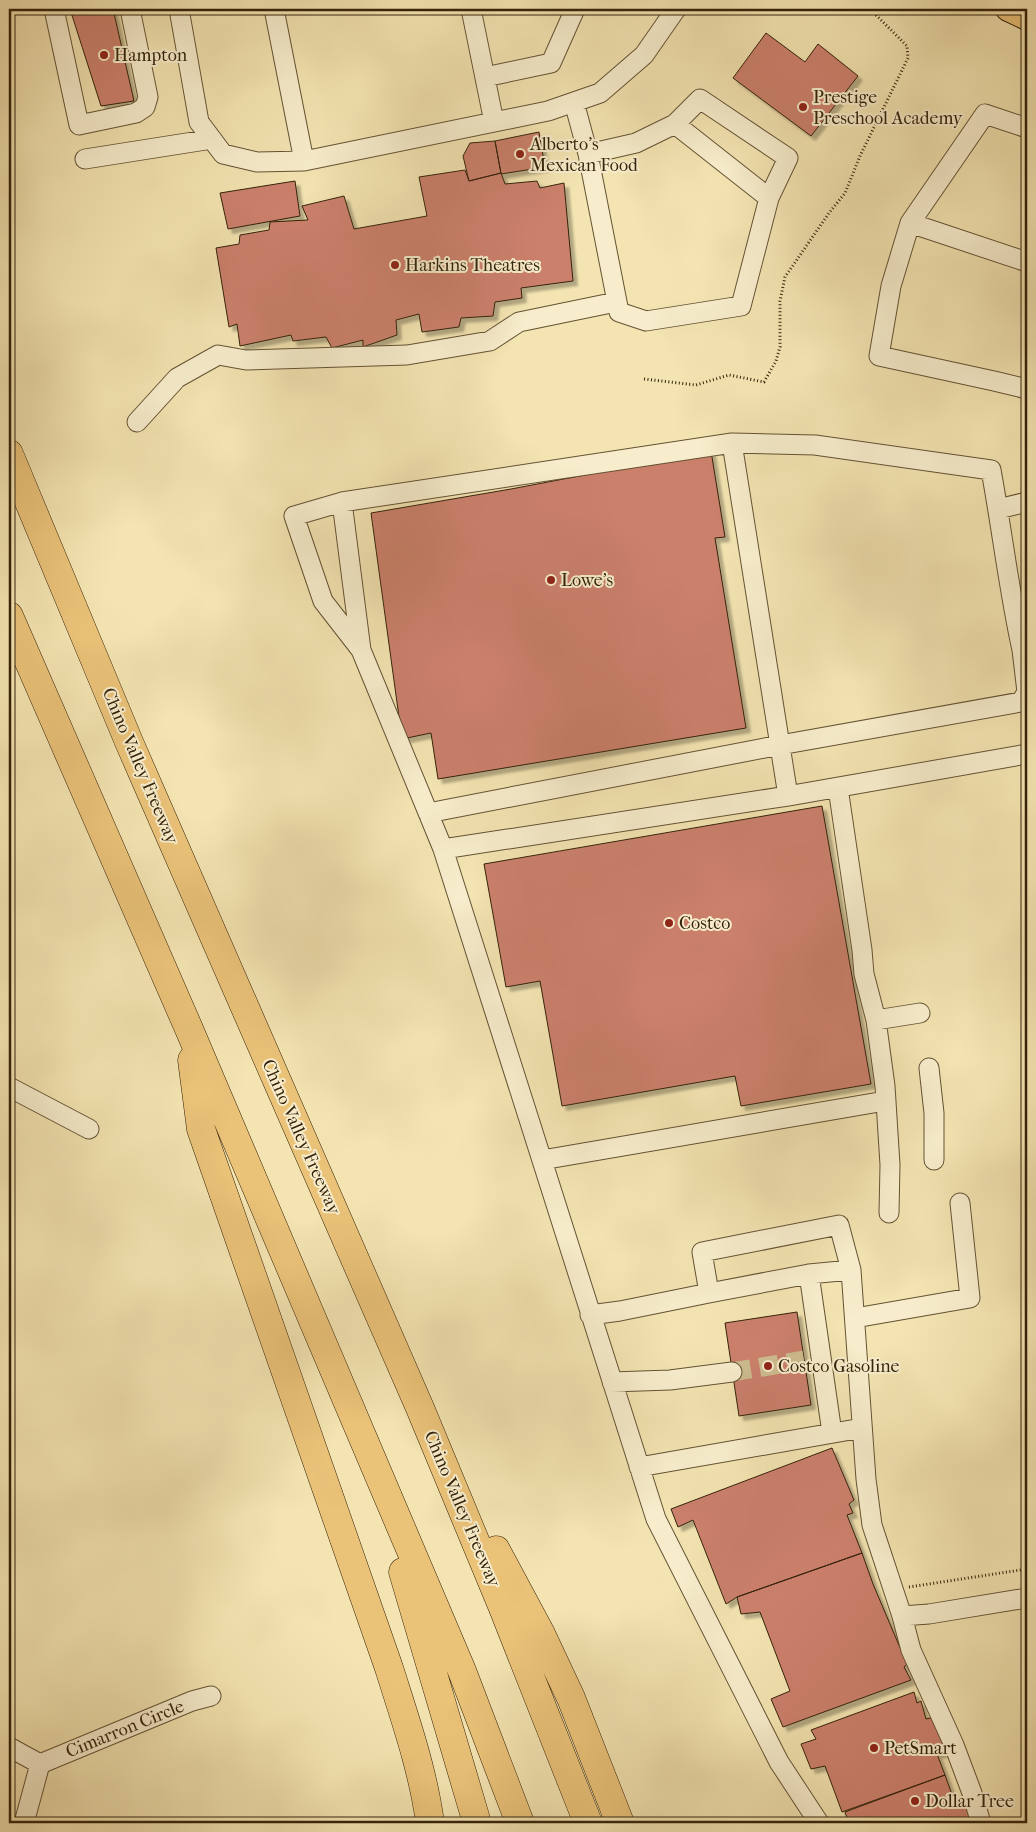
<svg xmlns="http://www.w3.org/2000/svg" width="1036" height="1832" viewBox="0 0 1036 1832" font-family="'IM FELL French Canon',serif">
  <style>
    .building { fill: #cb806c; stroke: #34220b; filter: url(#shadow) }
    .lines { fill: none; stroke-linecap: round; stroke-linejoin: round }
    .minor-tunnel { stroke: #cdbd90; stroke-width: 19; stroke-dasharray: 19 9; stroke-linecap: butt }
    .minor-casing { stroke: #645234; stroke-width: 21 }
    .major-casing { stroke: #34220b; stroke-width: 26 }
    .highway-casing { stroke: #34220b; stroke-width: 29 }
    .path { stroke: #34220b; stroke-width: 3; stroke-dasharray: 1 2.5; stroke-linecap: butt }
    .minor { stroke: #f7edcc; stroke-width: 19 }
    .major { stroke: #eac278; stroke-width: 24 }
    .highway { stroke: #eac278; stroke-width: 28 }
    .poi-dot { fill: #8f2418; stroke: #f7edcc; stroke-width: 2 }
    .labels { text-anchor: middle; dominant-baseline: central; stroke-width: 4; stroke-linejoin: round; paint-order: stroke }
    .poi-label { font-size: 18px; fill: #34220b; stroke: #f7edcc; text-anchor: start }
    .street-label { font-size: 18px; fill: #34220b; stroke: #f7edcc }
  </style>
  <defs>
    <filter id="shadow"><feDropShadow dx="4.5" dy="4.5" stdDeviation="1" flood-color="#0004"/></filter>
  </defs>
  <rect width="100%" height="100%" fill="#f3e4b1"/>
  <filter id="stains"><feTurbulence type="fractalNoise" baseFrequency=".004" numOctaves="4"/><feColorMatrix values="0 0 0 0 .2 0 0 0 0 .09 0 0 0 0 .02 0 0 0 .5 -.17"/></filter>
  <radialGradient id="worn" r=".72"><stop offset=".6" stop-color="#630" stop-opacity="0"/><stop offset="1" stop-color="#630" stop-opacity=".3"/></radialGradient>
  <path class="building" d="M70 9H113L134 101 101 106Z
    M766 33 805 62 818 44 858 76 811 136 733 78Z
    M539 132 545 167 501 174 495 141Z
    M495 141 501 173 469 181 463 156 470 143Z
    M465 170 469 181 501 173 505 184 537 181 540 188 564 183 573 281 521 288 522 298 495 302 493 316 461 318 459 327 422 332 419 314 396 320 397 335 363 347V340L332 348 326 337 293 341 291 335 240 346 237 324 229 327 216 248 239 244 240 235 269 230 270 222 308 220 302 206 344 196 354 229 427 216 419 177Z
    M295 181 300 216 228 229 220 193Z
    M711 451 725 537 715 538 746 728 438 779 431 733 402 739 371 513 511 489Z
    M822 806 871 1084 741 1106 735 1076 562 1106 540 981 506 987 484 864Z
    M797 1312 811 1405 739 1416 725 1323Z
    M832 1448 854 1500 849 1504 853 1513 847 1515 862 1553 737 1597 726 1604 693 1520 678 1527 671 1509Z
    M862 1553 873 1584 907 1664 904 1667 911 1680 783 1727 771 1699 790 1691 760 1612 741 1614 737 1597Z
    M914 1692 917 1703 921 1701 926 1719 934 1717 947 1752 937 1754 945 1775 842 1812 825 1766 811 1769 801 1744 816 1739 811 1730Z
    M945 1775 955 1803 965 1799 974 1823H849L845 1812Z"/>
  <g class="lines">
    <path class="minor-tunnel" d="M732 1372 804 1360"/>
    <g class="minor-casing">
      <path id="minor" d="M54 9 79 125 136 113 145 107 148 97 130 9
        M179 9 199 122 223 154 257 162 304 161 548 111 600 93 644 55 676 9
        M274 9 304 161
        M471 9 494 122
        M485 77 551 63 575 9
        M574 102 588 154 636 143 675 124 700 99 788 158 769 198 741 306 646 321 619 312 588 154
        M675 124 769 198
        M1027 128 985 114 910 223 891 286 879 356 994 381 1027 389
        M85 159 212 139
        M910 223 1027 262
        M137 422 177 378 218 355 246 360 407 355 490 341 519 322 616 302
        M342 502 361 650 443 849 656 1519 779 1762 819 1823
        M998 509 1027 502
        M361 650 323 601 294 516 342 502 732 443
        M838 788 862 950 864 974 876 1020 885 1086 890 1165 889 1213
        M788 796 732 443 815 445 991 470C1002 530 1009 591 1022 650H1027
        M428 813 780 745 1021 702 1027 692 1022 650
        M443 849 788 796 1027 754
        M876 1020 920 1013
        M929 1068 934 1113V1160
        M9 1087 89 1129
        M542 1160 885 1101
        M851 1270 866 1479 872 1525 902 1616 929 1614 1027 1598
        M809 1274 832 1433
        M590 1315 620 1311 709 1293 702 1252 839 1225 851 1270 809 1274 709 1293
        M855 1318 970 1298 960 1203
        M612 1382 670 1380 732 1372
        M639 1467 862 1428
        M902 1616 911 1650 954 1745 972 1793 981 1823
        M9 1747 40 1764
        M40 1764 192 1701 211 1696
        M24 1823 40 1764"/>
    </g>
    <g class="major-casing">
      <path id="major" d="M1008 9 1027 18"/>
    </g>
    <g class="highway-casing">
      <path id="highway" d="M9 454 129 742 420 1408 503 1608 588 1823
        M9 616 189 1029 462 1671 520 1823
        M192 1060 201 1129 389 1668C405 1719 423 1770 430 1823
        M496 1550 540 1632 571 1698 620 1823
        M403 1572 477 1823"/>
    </g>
    <path class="path" d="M644 379 696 385 729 375 764 382 776 361 780 347V301L785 277 829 213 845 193 860 156 908 58 907 46 870 9
      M909 1587 1027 1569"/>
    <use href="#minor" class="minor"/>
    <use href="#major" class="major"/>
    <use href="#highway" class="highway"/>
  </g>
  <g class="poi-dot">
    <circle cx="104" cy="55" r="5"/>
    <circle cx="803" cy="107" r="5"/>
    <circle cx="520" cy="154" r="5"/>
    <circle cx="395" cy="265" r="5"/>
    <circle cx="551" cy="580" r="5"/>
    <circle cx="669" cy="923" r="5"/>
    <circle cx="768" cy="1366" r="5"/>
    <circle cx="874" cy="1748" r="5"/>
    <circle cx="915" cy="1801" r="5"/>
  </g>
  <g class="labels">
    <g class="poi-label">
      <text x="114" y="55">Hampton</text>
      <text x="813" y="97">Prestige<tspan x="813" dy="21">Preschool Academy</tspan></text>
      <text x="530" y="144">Alberto's<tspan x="530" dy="21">Mexican Food</tspan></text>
      <text x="405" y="265">Harkins Theatres</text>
      <text x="561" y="580">Lowe's</text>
      <text x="679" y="923">Costco</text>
      <text x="778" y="1366">Costco Gasoline</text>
      <text x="884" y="1748">PetSmart</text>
      <text x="925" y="1801">Dollar Tree</text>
    </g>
    <g class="street-label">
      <text transform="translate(140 766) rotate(67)">Chino Valley Freeway</text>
      <text transform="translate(301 1137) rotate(66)">Chino Valley Freeway</text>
      <text transform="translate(462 1509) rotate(67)">Chino Valley Freeway</text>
      <text transform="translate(125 1729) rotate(-22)">Cimarron Circle</text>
    </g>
  </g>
  <rect width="1036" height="1832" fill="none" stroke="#f3e4b1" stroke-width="30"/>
  <rect x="10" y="10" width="1016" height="1812" fill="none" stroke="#34220b" stroke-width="2.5"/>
  <rect x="15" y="15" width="1006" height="1802" fill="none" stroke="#34220b"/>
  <rect width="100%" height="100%" filter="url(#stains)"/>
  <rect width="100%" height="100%" fill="url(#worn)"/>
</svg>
